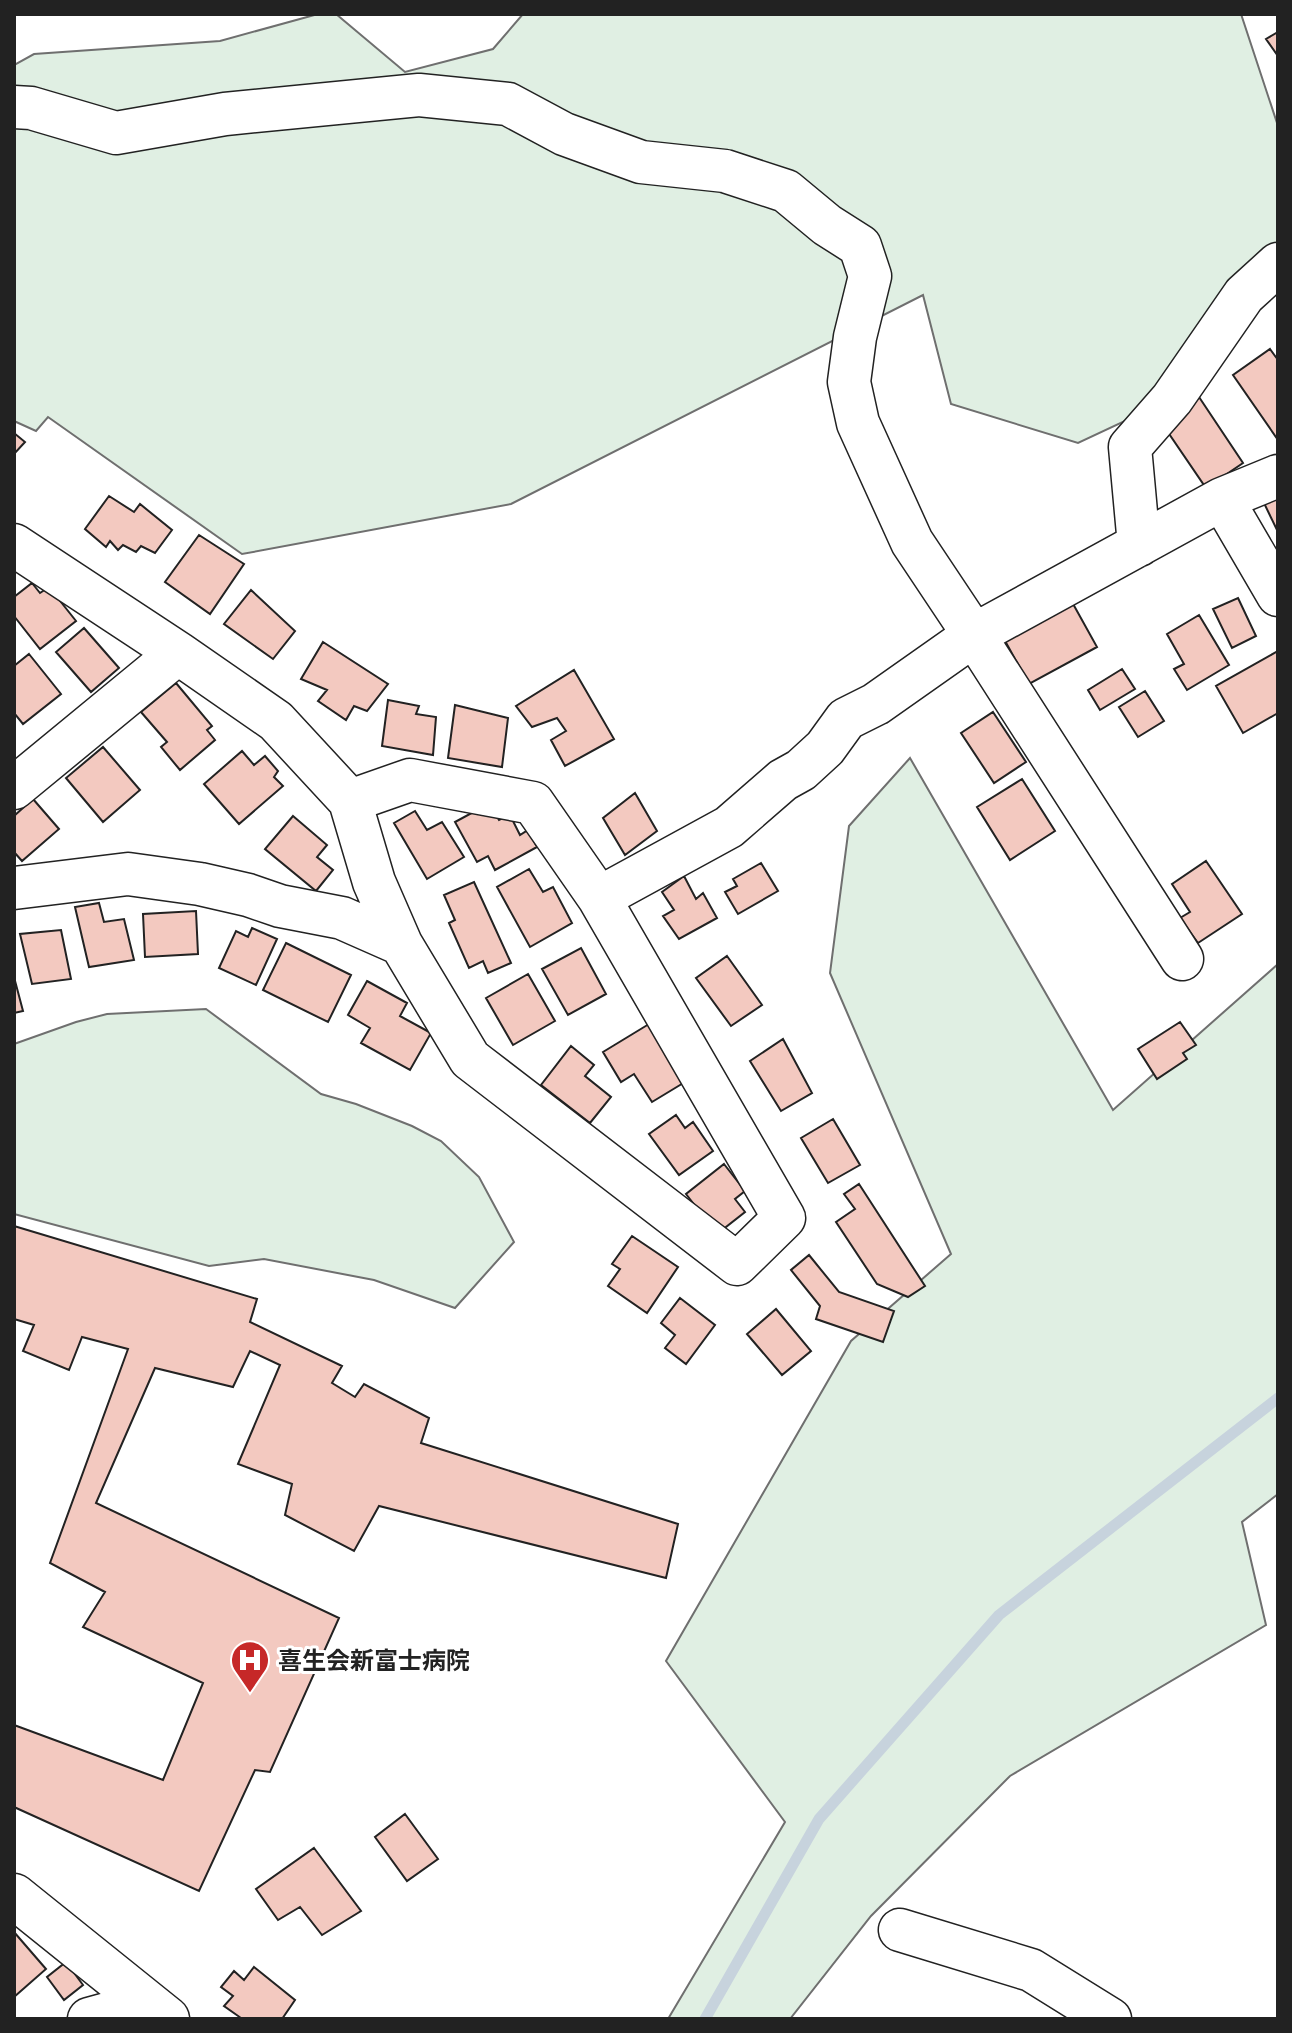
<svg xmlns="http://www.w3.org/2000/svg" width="1292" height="2033" viewBox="0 0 1292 2033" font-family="Figtree,'Noto Sans JP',sans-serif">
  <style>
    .green { fill: #e0efe3; stroke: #6f6f6f; stroke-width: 2 }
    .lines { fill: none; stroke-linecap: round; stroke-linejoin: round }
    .stream { stroke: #c7d3dd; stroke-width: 11 }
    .building { fill: #f3c9c0; stroke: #222; stroke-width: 2 }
    .minor-casing { stroke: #222; stroke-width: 45 }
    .major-casing { stroke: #222; stroke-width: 47 }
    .minor { stroke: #fff; stroke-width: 42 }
    .major { stroke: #fff; stroke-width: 44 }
    .labels { text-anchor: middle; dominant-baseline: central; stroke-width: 6; stroke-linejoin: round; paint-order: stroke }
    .poi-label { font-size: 24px; font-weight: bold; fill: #222; stroke: #fff; text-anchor: start }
  </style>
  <rect width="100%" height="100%" fill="#fff"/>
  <path class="green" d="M318 14H336L405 72 493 49 523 14H1241L1278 126V273L1172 399 1078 443 951 404 923 295 511 504 242 554 48 417 36 431 14 421V65L34 54 220 41Z
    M910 758 1113 1110 1278 964V1494L1242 1522 1266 1625 1010 1776 871 1916 790 2019H668L785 1822 666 1661 851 1341 951 1254 830 973 849 826Z
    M206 1009 321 1094 356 1104 412 1126 441 1141 479 1177 514 1242 455 1308 374 1280 264 1259 209 1266 14 1214V1044L76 1022 107 1014Z"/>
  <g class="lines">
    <path class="stream" d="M705 2019 819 1819 999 1615 1278 1398"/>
  </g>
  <path class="building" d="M1278 32V56L1266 39Z
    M1270 349 1278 360V440L1233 375Z
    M1199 397 1243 463 1206 488 1161 422Z
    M14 433 25 442 14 454Z
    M1278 494V532L1263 501Z
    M109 496 134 512 140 504 172 530 155 553 141 546 136 552 123 545 118 550 110 541 106 547 85 529Z
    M199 535 244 564 210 614 165 582Z
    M32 583 40 593 49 587 76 621 40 649 14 616V597Z
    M251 590 295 631 273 659 224 624Z
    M1238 598 1256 636 1232 648 1213 609Z
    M1072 602 1097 647 1029 684 1004 639Z
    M1199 615 1229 665 1187 690 1174 669 1184 664 1167 634Z
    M84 628 119 668 91 692 56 652Z
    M323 642 388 684 367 711 354 706 346 720 318 701 327 690 301 679Z
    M1278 651V713L1243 733 1216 686Z
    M29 654 61 694 23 724 14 713V666Z
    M1122 669 1135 689 1100 710 1088 690Z
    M574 670 614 739 565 766 551 740 566 731 557 718 532 727 516 706Z
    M176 683 212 726 207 730 215 740 180 770 161 747 167 742 141 712Z
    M1145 691 1164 721 1138 737 1119 707Z
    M388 700 419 706 416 714 436 717 433 755 382 746Z
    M455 705 508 718 502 767 448 758Z
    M993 712 1026 762 994 783 961 733Z
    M103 747 140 790 103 822 66 778Z
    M242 751 254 765 265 756 278 771 274 777 283 786 239 824 204 784Z
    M1022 779 1055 831 1010 860 977 807Z
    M635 793 657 831 625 855 603 818Z
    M33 799 59 829 22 861 14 852V816Z
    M490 803 499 820 510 815 520 835 528 830 537 847 495 870 488 856 477 862 455 822Z
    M415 811 427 830 442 822 464 857 427 879 394 823Z
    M293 816 327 845 317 857 333 870 316 891 265 849Z
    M1206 861 1242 914 1198 943 1180 918 1190 912 1172 884Z
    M761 863 778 891 738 914 725 892 737 886 733 879Z
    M529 869 543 892 553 887 572 923 530 947 497 887Z
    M684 876 696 899 703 893 717 918 679 939 663 916 674 910 662 892Z
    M474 882 511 963 488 973 483 961 469 968 449 923 455 920 444 895Z
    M99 903 104 922 124 919 134 960 89 967 75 907Z
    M196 911 198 954 145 957 143 914Z
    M252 928 277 939 256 985 219 968 236 931 248 937Z
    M61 930 71 979 32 984 20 934Z
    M286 943 351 975 328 1022 263 990Z
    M581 948 606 994 568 1015 542 969Z
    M727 956 762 1005 731 1026 696 978Z
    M528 974 555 1021 513 1045 486 998Z
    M14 977 23 1011 14 1013Z
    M367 981 407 1003 400 1016 431 1033 410 1070 361 1043 370 1028 348 1015Z
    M1180 1022 1196 1045 1183 1053 1187 1059 1157 1079 1138 1049Z
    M649 1024 685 1082 652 1102 634 1074 621 1082 603 1052Z
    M783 1039 812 1093 781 1111 750 1061Z
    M571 1046 594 1065 585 1076 611 1097 590 1123 541 1085Z
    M676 1115 685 1128 693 1122 713 1151 679 1175 649 1134Z
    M833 1119 860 1165 828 1183 801 1138Z
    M724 1164 745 1191 735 1199 745 1212 717 1234 686 1194Z
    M859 1184 925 1286 908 1297 877 1284 836 1222 855 1209 844 1194Z
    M14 1226 257 1299 250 1322 342 1366 332 1383 355 1397 364 1384 429 1418 421 1443 678 1524 666 1578 379 1506 354 1551 285 1515 292 1484 238 1464 280 1365 250 1351 233 1387 155 1368 96 1503 339 1618 270 1772 255 1770 199 1891 14 1807V1725L163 1780 203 1683 83 1627 105 1592 50 1563 128 1349 82 1337 69 1370 23 1351 34 1325 14 1319Z
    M632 1236 678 1267 647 1313 608 1286 620 1269 612 1264Z
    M809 1255 839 1292 894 1311 883 1342 816 1319 820 1306 791 1270Z
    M680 1298 715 1325 686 1364 665 1348 675 1335 661 1323Z
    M776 1309 811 1351 782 1375 747 1334Z
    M405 1814 438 1859 407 1881 375 1837Z
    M314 1848 361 1911 322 1935 300 1907 278 1920 256 1889Z
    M14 1932 46 1969 14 1997Z
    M66 1962 83 1985 64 2000 47 1977Z
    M254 1967 295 2000 282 2019H239L241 2018 224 2006 233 1996 221 1987 234 1971 244 1980Z"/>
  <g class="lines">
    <g class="minor-casing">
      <path id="minor" d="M14 107 31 108 116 133 225 114 419 95 508 104 564 134 641 162 725 171 786 191 827 225 860 246 870 276 855 337 849 382 858 423 912 542 974 635 1182 959
        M1222 499 1278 595
        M14 545 178 653 276 721 350 801 374 882 401 944
        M1139 545 1130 447 1172 399 1244 295 1278 264
        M14 788 178 653
        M14 888 128 874 200 884 248 895 280 906 342 918 401 944 470 1059 737 1264 784 1218 599 898 533 803 410 780 350 801
        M599 898 729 827 783 780 801 770 825 748 846 719 876 704 974 635 1222 499 1278 476
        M900 1930 1031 1970 1110 2019
        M89 2019 147 2003"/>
    </g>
    <g class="major-casing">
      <path id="major" d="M14 1896 167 2019"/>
    </g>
    <use href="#minor" class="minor"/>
    <use href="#major" class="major"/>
  </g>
  <defs>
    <g id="hospital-pin" transform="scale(2)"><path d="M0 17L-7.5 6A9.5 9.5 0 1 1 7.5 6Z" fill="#c62828" stroke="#fff"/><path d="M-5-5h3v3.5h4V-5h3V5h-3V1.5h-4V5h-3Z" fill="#fff"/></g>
  </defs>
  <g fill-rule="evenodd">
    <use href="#hospital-pin" x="250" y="1660"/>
  </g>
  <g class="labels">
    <g class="poi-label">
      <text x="278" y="1660">喜生会新富士病院</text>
    </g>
  </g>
  <rect width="1292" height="2033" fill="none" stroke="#222222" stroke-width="32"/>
</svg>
